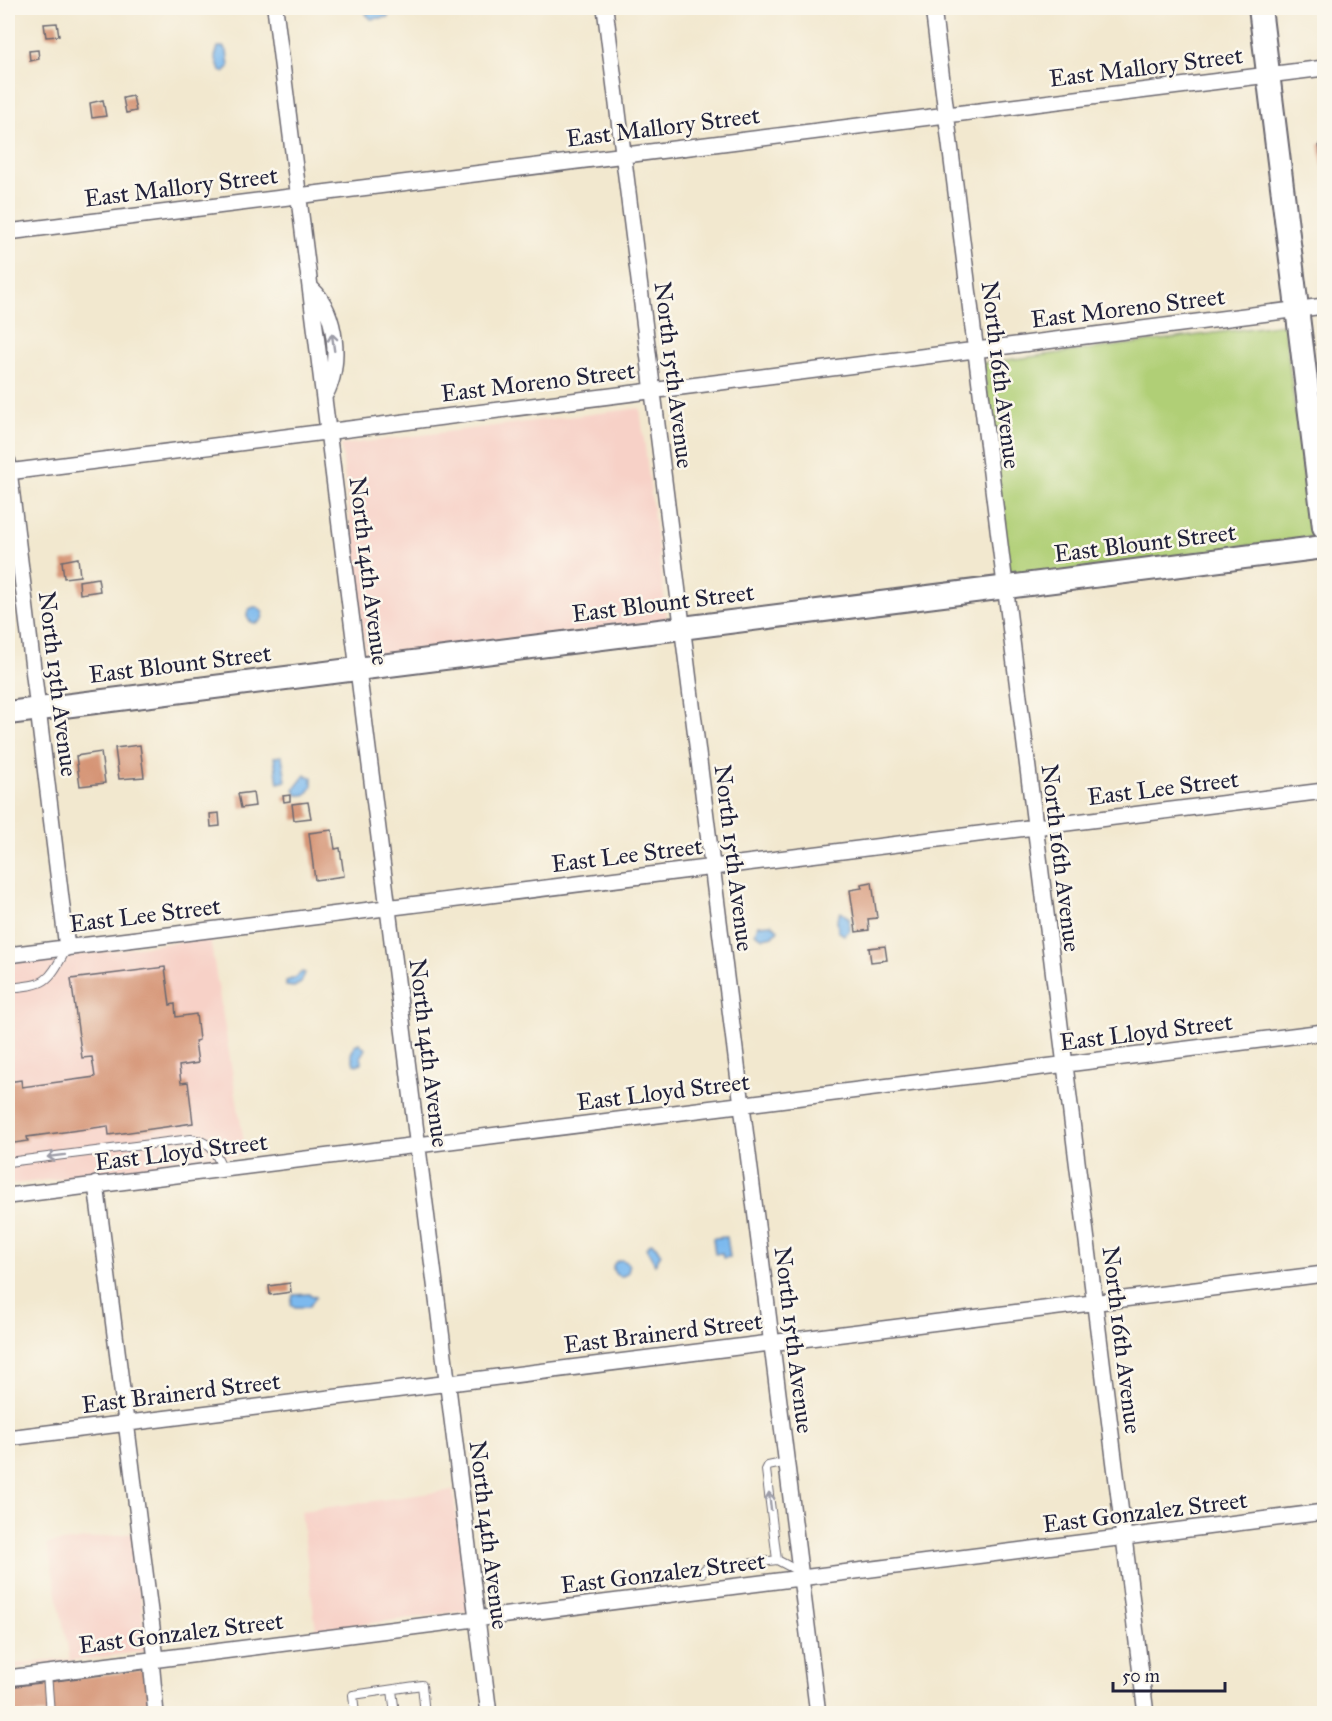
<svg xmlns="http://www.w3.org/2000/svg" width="1332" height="1721" viewBox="0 0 1332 1721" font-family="'IM FELL Great Primer',serif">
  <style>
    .built { fill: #f7d1c7 }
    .green { fill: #b0cf76; stroke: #697858; stroke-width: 1.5 }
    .water { fill: #7bb9ee; stroke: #4e6e94; stroke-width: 1.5 }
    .building { fill: #d59476 }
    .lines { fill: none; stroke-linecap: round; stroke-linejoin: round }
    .lane-casing { stroke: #6b676f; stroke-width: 10 }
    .street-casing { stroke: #6b676f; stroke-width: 18 }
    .secondary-casing { stroke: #6b676f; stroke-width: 26 }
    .lane { stroke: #fff; stroke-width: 8 }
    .street { stroke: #fff; stroke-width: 15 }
    .secondary { stroke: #fff; stroke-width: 22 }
    .oneway { stroke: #9c9ca7 }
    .labels { text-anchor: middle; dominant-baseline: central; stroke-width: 5; stroke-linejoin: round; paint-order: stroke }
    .street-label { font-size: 24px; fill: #22223b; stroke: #fbf7ec }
  </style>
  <rect width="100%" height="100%" fill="#fbf7ec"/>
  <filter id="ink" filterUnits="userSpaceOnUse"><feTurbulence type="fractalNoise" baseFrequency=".0167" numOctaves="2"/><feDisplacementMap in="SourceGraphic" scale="12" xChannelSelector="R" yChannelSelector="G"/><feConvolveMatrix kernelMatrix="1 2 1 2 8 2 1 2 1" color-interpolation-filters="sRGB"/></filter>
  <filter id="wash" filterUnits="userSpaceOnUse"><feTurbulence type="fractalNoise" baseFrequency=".008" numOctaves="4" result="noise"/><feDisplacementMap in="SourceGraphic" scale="24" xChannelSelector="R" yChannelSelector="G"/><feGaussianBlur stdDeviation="1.35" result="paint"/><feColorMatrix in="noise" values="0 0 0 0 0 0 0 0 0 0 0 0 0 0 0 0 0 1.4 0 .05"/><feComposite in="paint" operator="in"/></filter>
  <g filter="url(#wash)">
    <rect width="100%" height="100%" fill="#f2e8cf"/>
    <path class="built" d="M640 408 667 620 366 658 341 445Z
      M210 938 246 1155 8 1185V963Z
      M453 1490 469 1611 316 1630 301 1511Z
      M133 1533 147 1651 8 1669V1665L70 1659 47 1544Z"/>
    <path class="green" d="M1284 324 1312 537 1009 579 983 363Z"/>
    <path class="water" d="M369 8H390L388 17 371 19 366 14Z
      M218 47H223L227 51 229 67 224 72 220 71 215 57Z
      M247 615a8 8 0 1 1 16 0a8 8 0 1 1-16 0Z
      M282 756 286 781 278 783 274 757Z
      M305 775 312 777V787L306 795H297L294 789Z
      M841 912 849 918 850 930 844 935 838 931 837 919Z
      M772 924 778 930 773 936 763 938 755 933 758 925Z
      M302 972 305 973 301 983 294 987 286 986V981L295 978Z
      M359 1043 365 1049 361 1056 362 1062 357 1065 354 1064 351 1054 355 1045Z
      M727 1237 730 1257 723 1258 722 1253 715 1254 713 1238Z
      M651 1243 656 1246 661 1254 655 1264 646 1248Z
      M613 1268a8 8 0 1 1 16 0a8 8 0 1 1-16 0Z
      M309 1294 316 1297 309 1307H295L291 1304 293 1295Z"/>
    <g id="blocks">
      <path class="building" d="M57 23 59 36 46 37 44 24Z
        M38 50 39 59 30 61 29 51Z
        M133 96 136 111 126 113 123 98Z
        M103 100 106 116 92 118 90 103Z
        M1319 144H1324V172H1323Z
        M78 558 80 576 64 578 62 561Z
        M98 578 100 591 80 594 79 581Z
        M140 745 144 777 119 779 115 748Z
        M101 752 105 783 80 786 76 756Z
        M253 792 255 806 241 808 238 794Z
        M290 795V801L284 802 283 796Z
        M308 802 311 818 294 820 292 804Z
        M219 813 220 826 211 827 210 814Z
        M332 830 335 849 340 848 344 876 315 880 309 833Z
        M872 882 877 918 868 919 869 930 856 932 850 890 862 888 861 884Z
        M885 946 887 960 871 962 869 948Z
        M165 967 170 1005 175 1004 176 1017 196 1014 199 1040 195 1041 198 1063 179 1066 181 1083 188 1082 193 1123 109 1135 108 1126 27 1137 28 1141 8 1144V1082L21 1080 22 1087 95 1077 92 1057 82 1058 71 979Z
        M290 1283 291 1292 270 1295 269 1286Z
        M156 1668 161 1714H8V1687Z"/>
    </g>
  </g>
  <g filter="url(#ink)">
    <use href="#blocks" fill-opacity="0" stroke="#6b676f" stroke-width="1.5"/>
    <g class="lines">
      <g class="lane-casing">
        <path id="lane" d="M8 988C48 984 47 984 67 948
          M8 1162 191 1139C211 1141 215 1152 223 1169
          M777 1560 766 1470 768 1466 787 1462
          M702 1573 705 1569 777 1560 800 1572
          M47 1673 50 1714
          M392 1690 395 1714
          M355 1714 353 1695 422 1685 425 1714"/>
      </g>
      <g class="street-casing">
        <path id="street" d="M275 8 489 1714
          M605 8 818 1714
          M933 8 1146 1714
          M8 232 1324 68
          M312 289C337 312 342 366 325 395
          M8 462 67 948
          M8 472 1324 306
          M8 955 1324 791
          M96 1184 156 1659
          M8 1196 1324 1032
          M8 1438 1324 1274
          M151 1660 156 1714
          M8 1678 1324 1512"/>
      </g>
      <g class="secondary-casing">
        <path id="secondary" d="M1260 8 1324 527
          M8 713 1324 547"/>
      </g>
      <use href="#lane" class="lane"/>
      <use href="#street" class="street"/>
      <use href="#secondary" class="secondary"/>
    </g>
    <defs><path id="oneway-shaft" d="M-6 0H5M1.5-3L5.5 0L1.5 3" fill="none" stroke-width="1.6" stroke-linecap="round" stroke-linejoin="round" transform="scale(1.5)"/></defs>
    <g class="oneway">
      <use href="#oneway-shaft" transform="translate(333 342) rotate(-98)"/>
      <use href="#oneway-shaft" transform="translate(56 1156) rotate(173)"/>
      <use href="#oneway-shaft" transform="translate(770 1501) rotate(-97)"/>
    </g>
  </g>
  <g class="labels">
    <g class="street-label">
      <text transform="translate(1146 67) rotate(-7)">East Mallory Street</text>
      <text transform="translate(663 127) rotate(-7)">East Mallory Street</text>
      <text transform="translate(181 187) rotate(-7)">East Mallory Street</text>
      <text transform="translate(1128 308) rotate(-7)">East Moreno Street</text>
      <text transform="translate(674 375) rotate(83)">North 15th Avenue</text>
      <text transform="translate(1001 375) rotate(83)">North 16th Avenue</text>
      <text transform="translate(538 382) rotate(-7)">East Moreno Street</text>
      <text transform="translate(1145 543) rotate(-7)">East Blount Street</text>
      <text transform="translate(369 571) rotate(83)">North 14th Avenue</text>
      <text transform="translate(663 603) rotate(-7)">East Blount Street</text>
      <text transform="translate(180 664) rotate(-7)">East Blount Street</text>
      <text transform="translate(58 684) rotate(83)">North 13th Avenue</text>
      <text transform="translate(1163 788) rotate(-7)">East Lee Street</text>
      <text transform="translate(627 855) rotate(-7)">East Lee Street</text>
      <text transform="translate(734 858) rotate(83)">North 15th Avenue</text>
      <text transform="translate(1061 858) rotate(83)">North 16th Avenue</text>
      <text transform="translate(145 915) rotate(-7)">East Lee Street</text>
      <text transform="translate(1146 1032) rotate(-7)">East Lloyd Street</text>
      <text transform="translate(429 1053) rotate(83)">North 14th Avenue</text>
      <text transform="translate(663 1092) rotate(-7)">East Lloyd Street</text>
      <text transform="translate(181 1152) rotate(-7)">East Lloyd Street</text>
      <text transform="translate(663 1333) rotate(-7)">East Brainerd Street</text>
      <text transform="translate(794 1340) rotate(83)">North 15th Avenue</text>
      <text transform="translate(1122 1340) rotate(83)">North 16th Avenue</text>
      <text transform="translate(181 1393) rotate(-7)">East Brainerd Street</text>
      <text transform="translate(1145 1512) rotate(-7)">East Gonzalez Street</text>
      <text transform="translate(489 1535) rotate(83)">North 14th Avenue</text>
      <text transform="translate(663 1573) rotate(-7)">East Gonzalez Street</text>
      <text transform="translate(181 1633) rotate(-7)">East Gonzalez Street</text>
    </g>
  </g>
  <rect width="1332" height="1721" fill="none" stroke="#fbf7ec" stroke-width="30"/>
  <path d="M1113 1682v9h112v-9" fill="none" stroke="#22223b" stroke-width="3"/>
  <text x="1122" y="1682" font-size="18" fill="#22223b" stroke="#fbf7ec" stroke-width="4.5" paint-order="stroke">50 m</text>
</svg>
